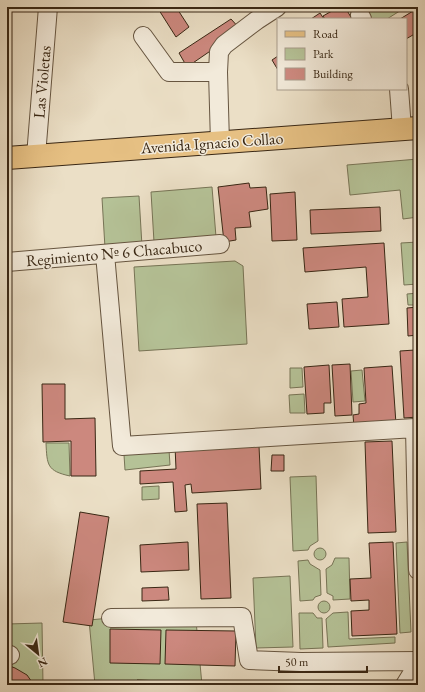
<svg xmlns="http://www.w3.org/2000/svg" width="425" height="692" viewBox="0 0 425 692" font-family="'EB Garamond',serif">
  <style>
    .green { fill: #b5c297; stroke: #777456 }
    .building { fill: #cc887e; stroke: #392714 }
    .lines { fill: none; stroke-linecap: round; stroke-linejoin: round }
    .minor-casing { stroke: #665540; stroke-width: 20 }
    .major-casing { stroke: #392714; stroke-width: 24 }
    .minor { stroke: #f2eada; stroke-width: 18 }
    .major { stroke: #e6c083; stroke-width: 22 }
    .labels { text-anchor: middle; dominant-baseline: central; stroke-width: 3; stroke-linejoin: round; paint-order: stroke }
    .street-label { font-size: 16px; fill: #392714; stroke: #f2eada }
  </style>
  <rect width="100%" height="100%" fill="#ebdfc6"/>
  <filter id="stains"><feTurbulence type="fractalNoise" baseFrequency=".005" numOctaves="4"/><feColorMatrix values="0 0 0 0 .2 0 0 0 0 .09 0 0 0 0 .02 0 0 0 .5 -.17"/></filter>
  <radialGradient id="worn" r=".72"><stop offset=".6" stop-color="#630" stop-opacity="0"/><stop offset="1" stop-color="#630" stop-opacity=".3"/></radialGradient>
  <path class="green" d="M349 7H406L387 19H357Z
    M418 159V189H416L418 217 403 219 400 190 350 195 347 165Z
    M212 187 216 237 154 242 151 192Z
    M139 196 142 246 105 248 102 198Z
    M418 242V284L404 285 401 243Z
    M235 261 243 266 247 344 139 351 134 267Z
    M418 293V305H408L407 294Z
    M290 368H302L303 387 290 388Z
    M362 370 365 401 353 402 351 371Z
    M304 394 305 413H290L289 395Z
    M46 443H69L70 476C47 471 47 465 46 443Z
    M169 450 170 465 125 470 124 455Z
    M316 476 318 541 310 546 308 550 293 551 290 477Z
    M159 486V499L142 500V487Z
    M407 542 411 632 400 633 396 543Z
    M314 554a6 6 0 1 1 12 0a6 6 0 1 1-12 0Z
    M335 558H349L350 599 333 600V596L327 593 326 569 332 565Z
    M308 560 310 564 320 570 321 595 315 597 313 600 300 601 298 561Z
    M290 576 293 647 256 648 253 578Z
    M318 607a6 6 0 1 1 12 0a6 6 0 1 1-12 0Z
    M195 610 202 685H95L89 620Z
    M348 612 349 639 395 637V643L328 647 326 619 333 613Z
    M299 613H313L317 618H322L323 648 300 649Z
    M42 623 43 685H7V624Z"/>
  <path class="building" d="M157 7H176L189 27 176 37Z
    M339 7H345L352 19H325L323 16Z
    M418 8V32L406 39V19H400Z
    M320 13 324 19H311Z
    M231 19 241 30 187 67 179 53Z
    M278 56V70L272 60Z
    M249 183 250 188 266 187 268 209 249 212 251 227 235 228 236 240 224 242 218 187Z
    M295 192 297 240 272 241 270 194Z
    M380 207 381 231 311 234 310 210Z
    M384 243 389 324 344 327 342 299 368 297 366 267 305 272 303 248Z
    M337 302 339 327 309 329 307 304Z
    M418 307V335L408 336 407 308Z
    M415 350 416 358H418V417L404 418 400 351Z
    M350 364 352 415 335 416 332 365Z
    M329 365 331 403H324V413L307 414 304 367Z
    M392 366 396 424 354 427 353 415 359 414V404L366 403 364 368Z
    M42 384H65V419L95 418 96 476H71V441L43 442Z
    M392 441 396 532 368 533 365 442Z
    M175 446H259L261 489 192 493 191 484 185 485 187 511 175 512 173 482 140 484V471L176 469Z
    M272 455H284V471H271Z
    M227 503 231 598 201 599 197 504Z
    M80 512 109 517 92 626 63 622Z
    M188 542 189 570 141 572 140 545Z
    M393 542 397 634 352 636 351 611 369 610V600L351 601 350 579 371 578 369 543Z
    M168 587 169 600 142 601V588Z
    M110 629 161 630 160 664 110 663Z
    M166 630 236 631 235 666 165 664Z
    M7 665 15 668 27 675 34 685H7Z
    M137 680 164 681V685H137Z"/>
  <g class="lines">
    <g class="minor-casing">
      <path id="minor" d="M360 15 362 19
        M143 36 169 72H218
        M399 89 402 129
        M220 143 218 72 219 52 224 45 257 20 277 7
        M36 156 48 7
        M105 254 122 446 415 428 418 570
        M7 262 220 244
        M111 618 242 617 249 660 301 662 418 661
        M7 656 10 655
        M405 685 418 664"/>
    </g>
    <g class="major-casing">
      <path id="major" d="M7 158 418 128"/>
    </g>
    <use href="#minor" class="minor"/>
    <use href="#major" class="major"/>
  </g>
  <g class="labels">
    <g class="street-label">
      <text transform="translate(42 82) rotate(-85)">Las Violetas</text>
      <text transform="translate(212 143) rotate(-4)">Avenida Ignacio Collao</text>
      <text transform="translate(114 253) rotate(-5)">Regimiento Nº 6 Chacabuco</text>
    </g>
  </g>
  <rect width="425" height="692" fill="none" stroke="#ebdfc6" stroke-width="24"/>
  <rect x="8" y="8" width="409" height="676" fill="none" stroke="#392714" stroke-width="2"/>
  <rect x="12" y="12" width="401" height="668" fill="none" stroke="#392714"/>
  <rect x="277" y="18" width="130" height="72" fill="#f2eada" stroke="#a89c8b"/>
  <rect x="285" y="31" width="20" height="6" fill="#e6c083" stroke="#a89c8b"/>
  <text x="313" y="38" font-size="12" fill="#392714">Road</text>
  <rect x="285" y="48" width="20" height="12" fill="#b5c297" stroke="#a89c8b"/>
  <text x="313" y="58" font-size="12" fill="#392714">Park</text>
  <rect x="285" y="68" width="20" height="12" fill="#cc887e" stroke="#a89c8b"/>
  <text x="313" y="78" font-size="12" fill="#392714">Building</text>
  <g transform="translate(38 654) rotate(151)" stroke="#f2eada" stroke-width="3" paint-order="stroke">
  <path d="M0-3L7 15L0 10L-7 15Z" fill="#392714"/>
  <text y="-6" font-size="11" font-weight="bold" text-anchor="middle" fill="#392714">N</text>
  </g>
  <path d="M279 666v6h88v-6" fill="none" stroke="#392714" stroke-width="2"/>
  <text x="285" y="666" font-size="12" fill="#392714" stroke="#f2eada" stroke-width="3" paint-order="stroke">50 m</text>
  <rect width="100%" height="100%" filter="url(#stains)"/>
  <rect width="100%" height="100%" fill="url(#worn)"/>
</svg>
